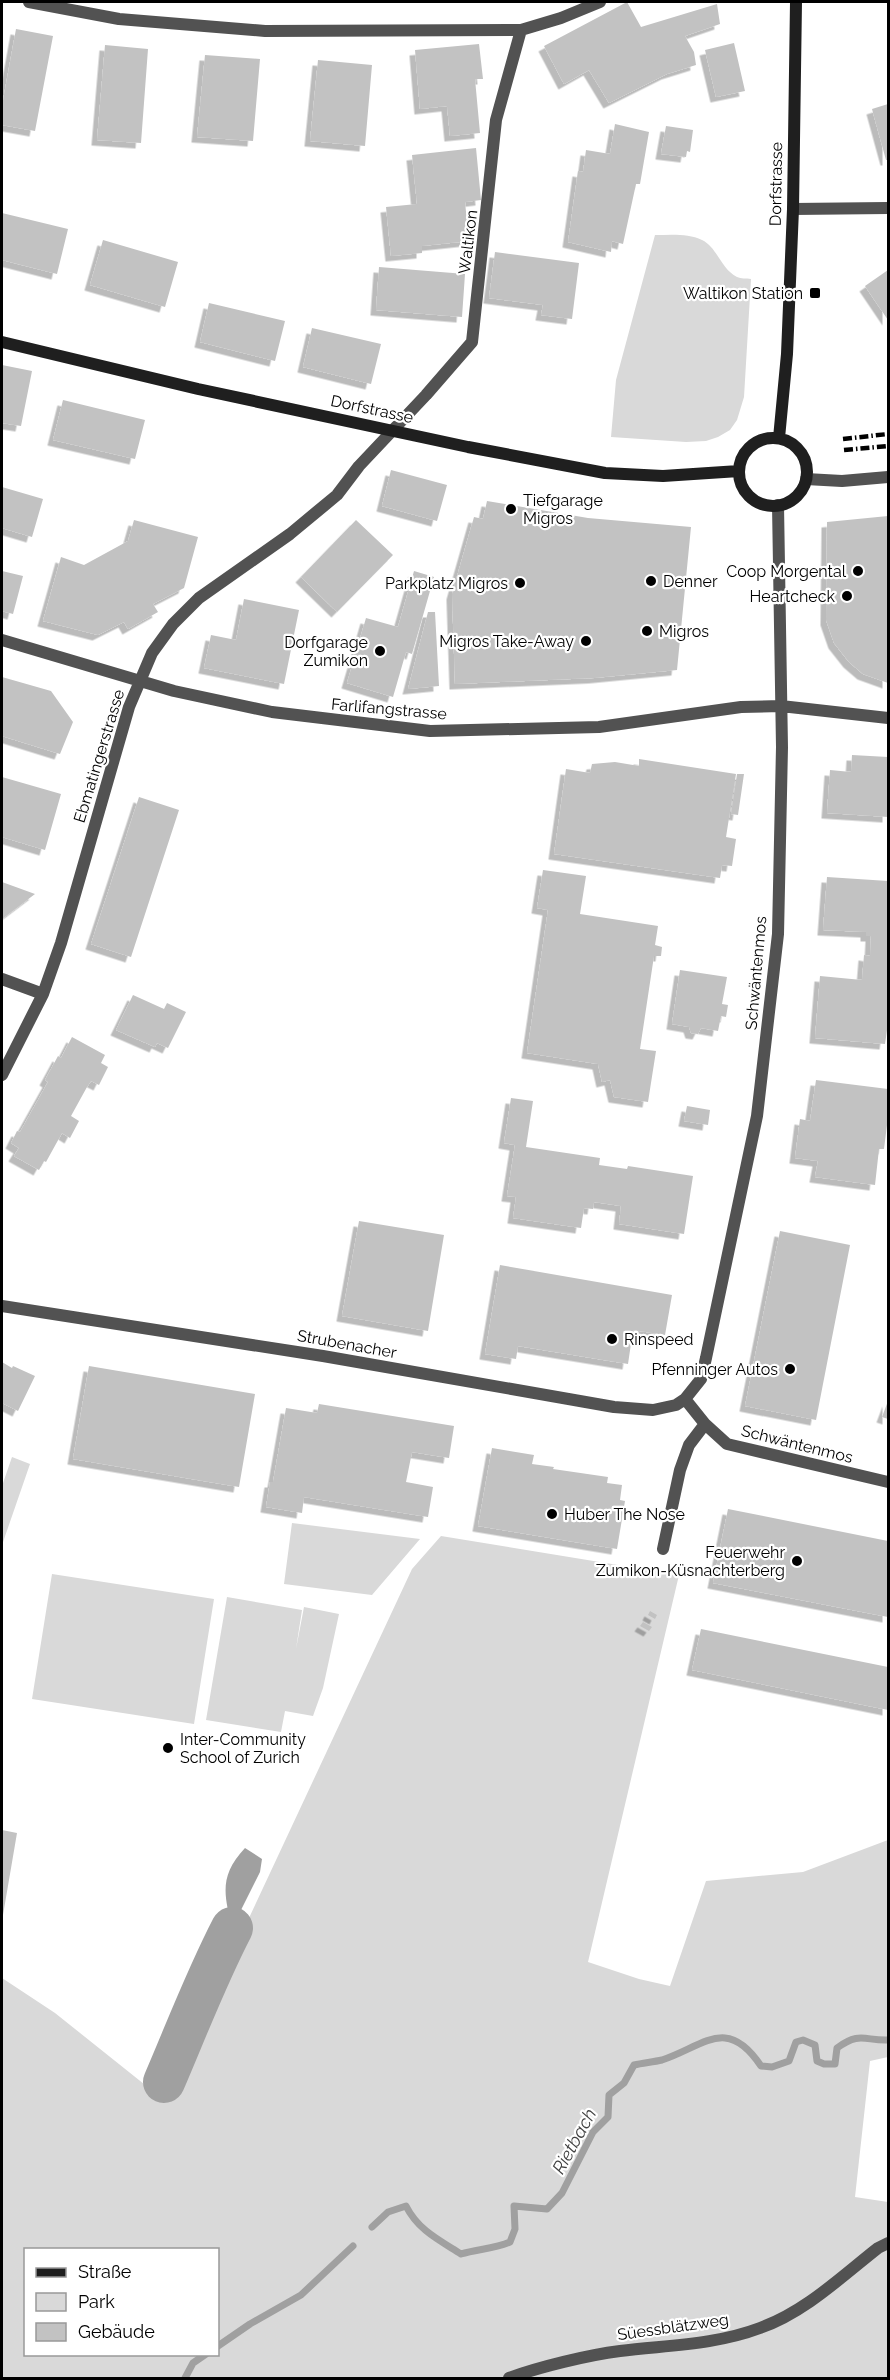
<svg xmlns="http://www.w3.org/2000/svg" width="890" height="2380" viewBox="0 0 890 2380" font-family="Raleway,sans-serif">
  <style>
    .green { fill: #d9d9d9; fill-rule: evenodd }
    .water { fill: #a0a0a0 }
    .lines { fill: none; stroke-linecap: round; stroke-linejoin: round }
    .stream { stroke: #a0a0a0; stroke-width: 7 }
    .river { stroke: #a0a0a0; stroke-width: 42 }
    .building { fill: #c2c2c2; filter: url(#shadow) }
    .street { stroke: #525252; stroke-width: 12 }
    .secondary { stroke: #1f1f1f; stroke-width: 12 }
    .rail { stroke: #000; stroke-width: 4.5; stroke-dasharray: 9 3 1.5 3; stroke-linecap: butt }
    .poi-dot { fill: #000; stroke: #fff; stroke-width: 2 }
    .labels { text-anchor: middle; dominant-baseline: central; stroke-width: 4.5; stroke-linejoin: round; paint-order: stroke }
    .street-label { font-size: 16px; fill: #000; stroke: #fff }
    .poi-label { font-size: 16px; fill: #000; stroke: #fff; text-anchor: end }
    .water-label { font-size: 18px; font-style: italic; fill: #414141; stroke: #fff }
  </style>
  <defs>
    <filter id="shadow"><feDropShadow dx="-5.5" dy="5.5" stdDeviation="0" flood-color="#0004"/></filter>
  </defs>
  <rect width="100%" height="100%" fill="#fff"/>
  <path class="green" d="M655 235C670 235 688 233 702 240 717 247 721 269 737 277 741 279 746 278 751 279L744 397 737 420 730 430 718 437 706 441 686 442 611 437 616 380Z
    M12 1457 30 1464 2 1545V1486Z
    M292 1523 420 1539 372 1595 284 1584Z
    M441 1536 679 1575 588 1962 639 1979 670 1986 706 1881 803 1872 888 1840V2057L870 2061 855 2197 888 2202V2378H2V1978L55 2013 164 2100 412 1569ZM26 2250H218V2354H26Z
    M52 1574 214 1599 194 1724 32 1699Z
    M227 1597 302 1610 296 1649 304 1607 339 1614 323 1688 313 1716 285 1711 281 1732 206 1720Z"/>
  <path class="water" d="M245 1848 262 1859 260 1872 232 1928C224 1894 219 1876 245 1848Z"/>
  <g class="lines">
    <path class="stream" d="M372 2227 388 2212 406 2206C418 2230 439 2240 461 2254 477 2249 494 2249 510 2242L515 2229 514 2206 547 2209 562 2193 593 2132 608 2117 609 2095 624 2083 634 2065C643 2063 653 2062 662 2060 704 2046 727 2015 761 2066L772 2067 789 2061 796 2042 803 2040 815 2045 817 2061 824 2064H835L837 2048C860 2031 865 2041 888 2040
      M218 2346 250 2324 301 2295 353 2246
      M185 2378 193 2363 206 2354"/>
    <path class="river" d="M164 2082C186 2031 206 1978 232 1928"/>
  </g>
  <path class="building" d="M627 2 641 27 717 4 720 24 685 36 694 52 696 65 667 74 609 103 589 70 564 84 544 46Z
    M16 29 53 36 35 131 2 125V106Z
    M734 43 745 91 716 97 705 50Z
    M479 44 483 79H475L480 133 450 136 447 106 420 109 415 50Z
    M105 45 148 49 141 143 97 140Z
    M205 55 260 59 253 141 197 137Z
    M318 60 372 65 365 146 310 141Z
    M888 104V160H886L872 109Z
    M615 124 649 132 640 184H636L623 244 612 241 611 252 568 242 578 171 583 172 586 150 610 154Z
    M666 126 693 130 690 152 687 151 686 157 661 154Z
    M476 148 481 200 465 202 469 241 422 246V253L391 256 386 207 417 204 412 155Z
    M2 213 68 229 57 274 2 260Z
    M103 240 178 262 165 307 90 285Z
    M495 252 579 263 572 319 541 315 543 305 489 298Z
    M379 267 465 274 462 317 376 310Z
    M888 270V320L865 286Z
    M209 303 285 321 275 361 200 342Z
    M312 328 381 344 371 384 303 367Z
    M2 365 32 371 21 426 2 423Z
    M63 400 145 420 135 459 53 440Z
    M391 470 447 485 437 521 382 506Z
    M2 487 43 499 32 537 2 528Z
    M487 501 588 518 691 527 677 670 594 678 455 684 452 594 474 517 483 519Z
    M888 516V683L863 674 849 662 834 643 826 620 827 522Z
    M134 520 198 537 184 588 153 604 158 612 128 629 124 622 98 635 43 621 61 557 84 565 128 541Z
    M356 520 393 555 337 612 301 577Z
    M2 571 23 576 13 614 2 611Z
    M414 571 434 577 412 654 406 652 393 697 347 683 366 618 398 627Z
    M244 599 299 610 284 684 204 668 211 635 236 640Z
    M428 612H435L439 686 408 689Z
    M2 677 51 691 73 722 60 754 2 736Z
    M852 755 888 757V817L827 813 830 770 851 772Z
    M639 759 736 774 726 837 736 839 732 866 722 865 720 878 554 854 566 769 590 773 592 764 615 762 639 766Z
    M737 774H744L738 815 731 814Z
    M2 777 61 794 45 850 2 837Z
    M139 797 179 810 131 957 91 944Z
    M543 870 586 876 580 914 658 926 655 945 662 947 661 956H654L640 1049 656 1051 648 1102 614 1097 610 1080 602 1082 598 1064 527 1053 548 910 537 908Z
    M827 877 888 881V1023L885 1044 815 1038 820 976 862 980 864 955 870 956 871 936H866V932L823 930Z
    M2 882 35 894 2 919Z
    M680 970 727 977 722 1004 728 1005 726 1017 721 1016 718 1031 701 1028 698 1034 691 1033 689 1027 672 1024Z
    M133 995 164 1009 167 1003 186 1012 168 1048 157 1043 155 1047 116 1030Z
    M72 1037 105 1055 101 1063 108 1067 99 1085 91 1081 87 1087 71 1116 79 1121 70 1138 62 1133 46 1162 44 1161 39 1170 14 1156 19 1148 11 1143 17 1131 20 1132 48 1082 45 1080 58 1056 61 1058Z
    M816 1080 888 1089V1117L884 1149H879L875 1185 815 1177 818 1161 795 1158 800 1119 810 1121Z
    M511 1098 533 1101 526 1147 600 1158 599 1165 627 1169 628 1166 693 1176 684 1234 619 1224 621 1206 594 1202 593 1209 584 1208 581 1228 513 1218 516 1197 507 1196 515 1145 504 1143Z
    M687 1106 710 1110 708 1125 684 1121Z
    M359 1221 444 1235 428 1331 342 1316Z
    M780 1231 850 1245 816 1420 745 1406Z
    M500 1265 672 1295 665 1335 633 1330 628 1364 518 1346 516 1359 485 1354Z
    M2 1362 12 1368 13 1366 35 1376 18 1411 2 1403Z
    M89 1366 255 1394 239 1487 73 1459Z
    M888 1401V1419L882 1417Z
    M319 1404 454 1426 449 1458 412 1452 406 1482 433 1487 428 1517 304 1497 302 1513 266 1507 270 1482H273L286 1408 317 1413Z
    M492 1448 534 1455 532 1464 554 1467 553 1469 608 1477 607 1483 622 1485 620 1500 625 1501 617 1549 478 1526Z
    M728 1509 888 1541V1617L713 1583Z
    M650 1611 657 1615 655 1619 648 1615Z
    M643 1622 652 1627 649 1631 640 1626Z
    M701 1629 888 1667V1710L692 1670Z
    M2 1830 17 1833 3 1915H2Z"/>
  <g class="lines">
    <path class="street" d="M29 2 119 19 265 31 521 30 561 18 600 2
      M793 209 888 208
      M806 479 842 481 888 477
      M2 640 174 691 272 712 430 731 599 727 741 707 781 706 888 718
      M2 979 43 994
      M2 1075 43 994 61 943 129 707 152 653 173 624 199 598 290 534 337 495 359 466 426 395 472 342 496 120 521 30
      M2 1306 323 1356 614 1407 653 1410 676 1405 685 1399 701 1379 706 1358 757 1116 778 934 782 747 778 505
      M685 1399 705 1424 727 1444 888 1482
      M663 1549 680 1470 689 1445 705 1424
      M509 2378C539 2367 588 2355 620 2351 668 2345 715 2345 760 2328 805 2312 841 2277 878 2248L888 2243"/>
    <path class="secondary" d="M2 342 198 389 468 447 605 473 663 476 739 471
      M779 438 787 354 793 209 796 2
      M739 472a34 34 0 1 1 68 0a34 34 0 1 1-68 0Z"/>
    <path class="rail" d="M843 439 888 434
      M844 450 888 446"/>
  </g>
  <g class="poi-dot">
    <rect x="809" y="287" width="12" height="12" rx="3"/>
    <circle cx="511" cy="509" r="6"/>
    <circle cx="858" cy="571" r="6"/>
    <circle cx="651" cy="581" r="6"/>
    <circle cx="520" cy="583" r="6"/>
    <circle cx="847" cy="596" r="6"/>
    <circle cx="647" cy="631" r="6"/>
    <circle cx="586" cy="641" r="6"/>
    <circle cx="380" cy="651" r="6"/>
    <circle cx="612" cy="1339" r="6"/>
    <circle cx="790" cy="1369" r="6"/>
    <circle cx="552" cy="1514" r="6"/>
    <circle cx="797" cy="1561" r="6"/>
    <circle cx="168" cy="1748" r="6"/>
  </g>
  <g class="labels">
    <g class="street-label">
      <text transform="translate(776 184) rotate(-89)">Dorfstrasse</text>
      <text transform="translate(468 242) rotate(-83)">Waltikon</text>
      <text transform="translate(372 409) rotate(12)">Dorfstrasse</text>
      <text transform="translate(389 709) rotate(5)">Farlifangstrasse</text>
      <text transform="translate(99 756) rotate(-73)">Ebmatingerstrasse</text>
      <text transform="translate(756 973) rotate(-85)">Schwäntenmos</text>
      <text transform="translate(347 1344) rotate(10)">Strubenacher</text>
      <text transform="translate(797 1444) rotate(14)">Schwäntenmos</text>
      <text transform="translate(673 2327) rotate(-8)">Süessblätzweg</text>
    </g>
    <g class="poi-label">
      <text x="803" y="293">Waltikon Station</text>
      <text x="523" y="500" text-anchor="start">Tiefgarage<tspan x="523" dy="18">Migros</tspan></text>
      <text x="846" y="571">Coop Morgental</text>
      <text x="663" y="581" text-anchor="start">Denner</text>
      <text x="508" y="583">Parkplatz Migros</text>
      <text x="835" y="596">Heartcheck</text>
      <text x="659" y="631" text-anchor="start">Migros</text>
      <text x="574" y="641">Migros Take-Away</text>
      <text x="368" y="642">Dorfgarage<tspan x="368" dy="18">Zumikon</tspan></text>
      <text x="624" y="1339" text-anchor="start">Rinspeed</text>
      <text x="778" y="1369">Pfenninger Autos</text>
      <text x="564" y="1514" text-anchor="start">Huber The Nose</text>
      <text x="785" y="1552">Feuerwehr<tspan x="785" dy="18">Zumikon-Küsnachterberg</tspan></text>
      <text x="180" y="1739" text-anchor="start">Inter-Community<tspan x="180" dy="18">School of Zurich</tspan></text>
    </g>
    <g class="water-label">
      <text transform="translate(574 2141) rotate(-61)">Rietbach</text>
    </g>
  </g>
  <rect width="890" height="2380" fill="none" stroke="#000000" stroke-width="6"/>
  <rect x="24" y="2248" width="195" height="108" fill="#ffffff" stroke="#999999" stroke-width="1.5"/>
  <rect x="36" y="2268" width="30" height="9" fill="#1f1f1f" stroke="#999999" stroke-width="1.5"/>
  <text x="78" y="2278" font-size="18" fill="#000000">Straße</text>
  <rect x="36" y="2293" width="30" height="18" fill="#d9d9d9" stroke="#999999" stroke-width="1.5"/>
  <text x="78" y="2308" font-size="18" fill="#000000">Park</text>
  <rect x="36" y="2323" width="30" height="18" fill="#c2c2c2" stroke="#999999" stroke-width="1.5"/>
  <text x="78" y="2338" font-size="18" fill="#000000">Gebäude</text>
</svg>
